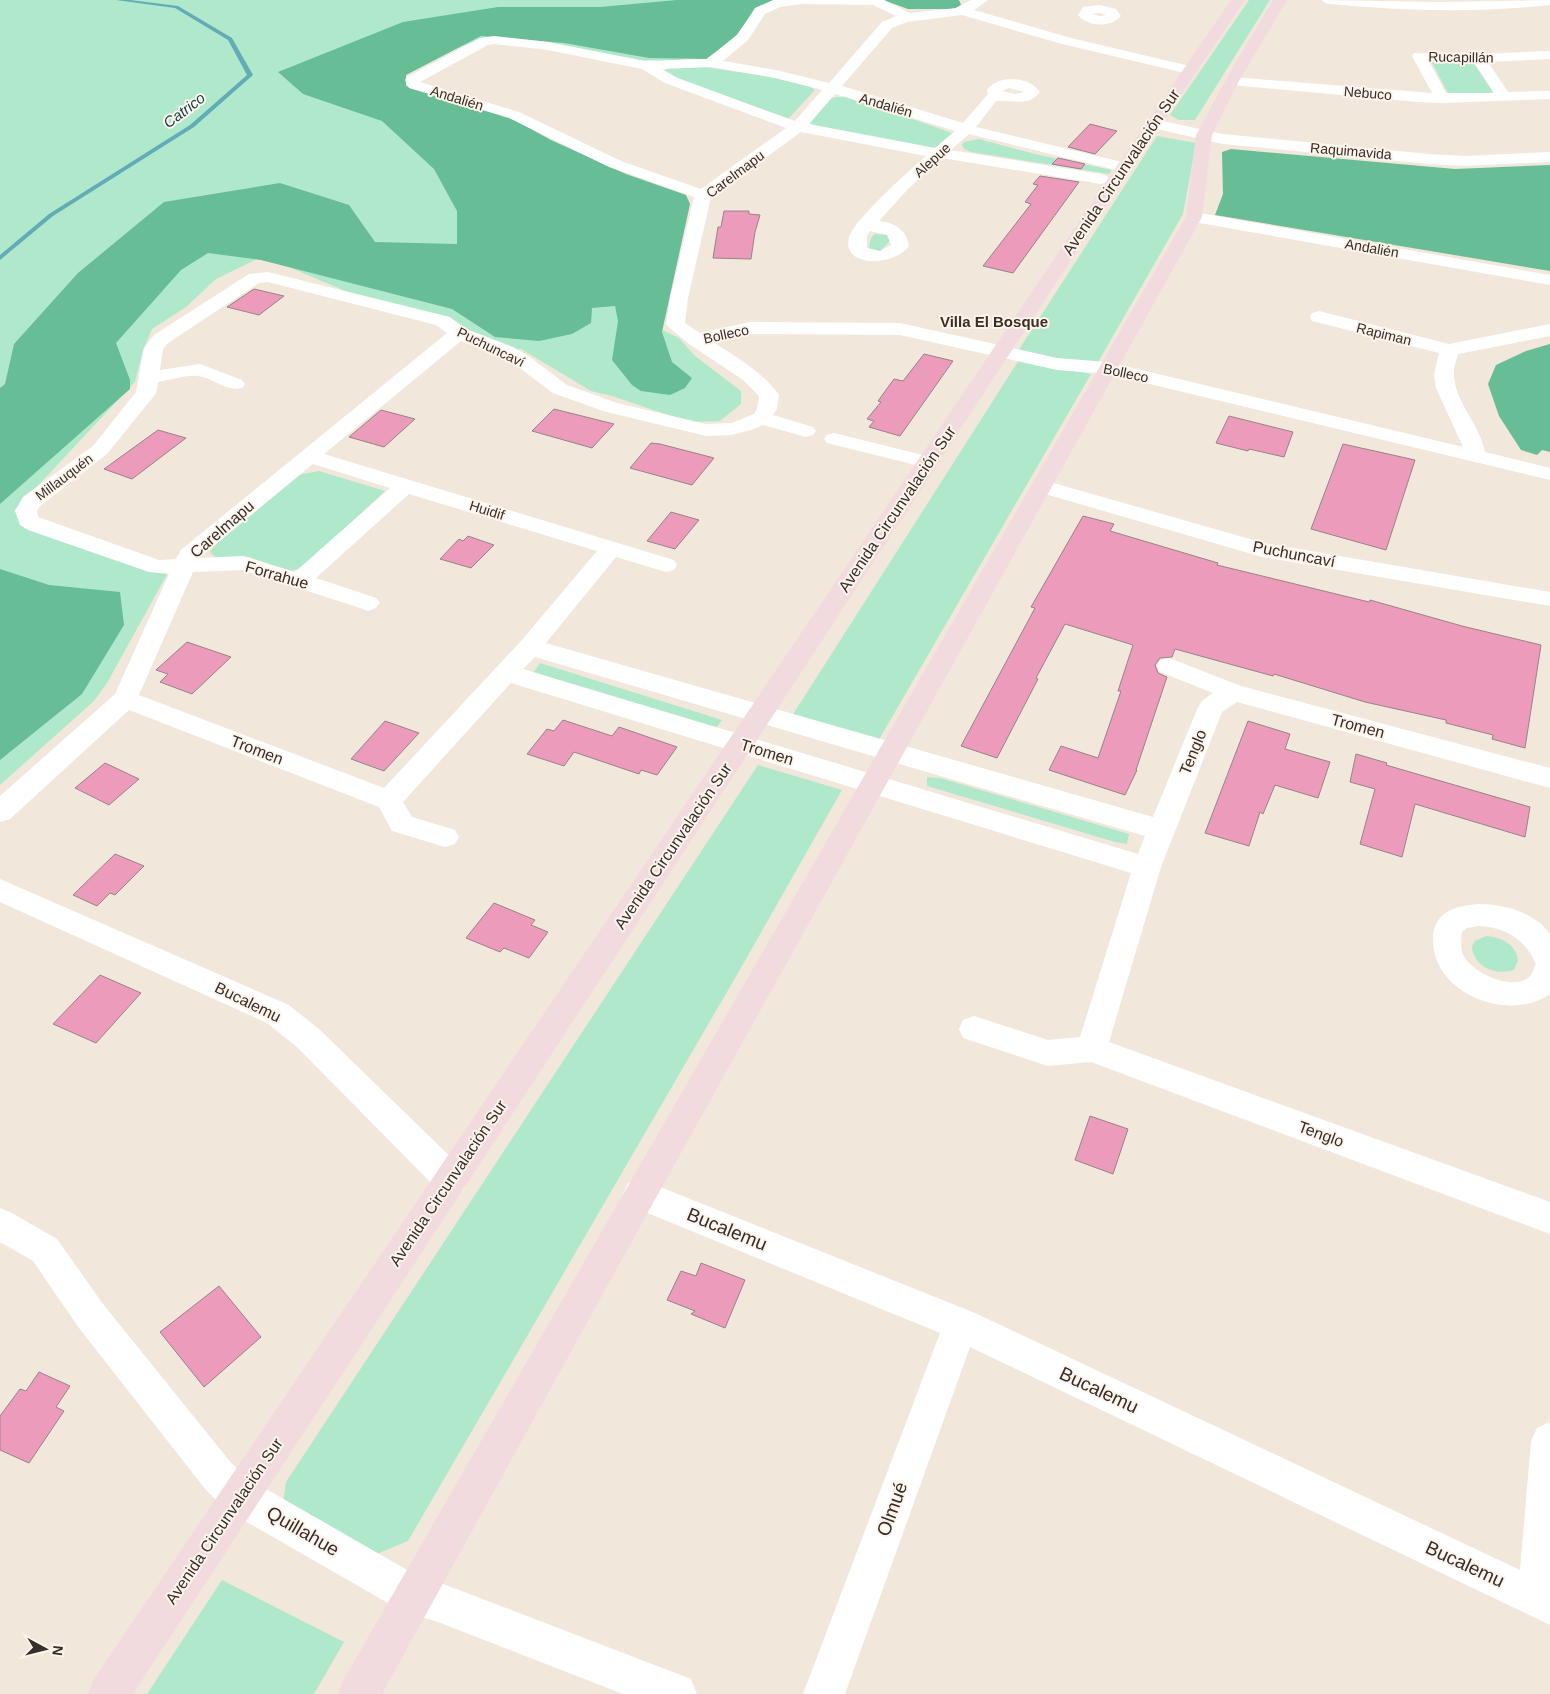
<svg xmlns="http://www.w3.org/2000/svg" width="1550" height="1694" viewBox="0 0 1550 1694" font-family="Helvetica,sans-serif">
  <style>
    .green { fill: #b0e8cc }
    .forest { fill: #66bd96 }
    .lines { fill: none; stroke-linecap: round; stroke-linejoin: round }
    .stream { fill: #61acb6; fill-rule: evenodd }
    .building { fill: #ec9bba; stroke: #94848a }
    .minor { fill: #fff; fill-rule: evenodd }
    .secondary { fill: #f2dbde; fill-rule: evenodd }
    .labels { text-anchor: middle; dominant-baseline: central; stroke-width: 4; stroke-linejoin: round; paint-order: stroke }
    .far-street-label { font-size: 14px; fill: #342f2b; stroke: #fef4eb }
    .far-water-label { font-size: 15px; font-style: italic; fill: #12444b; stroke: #fef4eb }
    .far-neighbourhood-label { font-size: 15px; font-weight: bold; fill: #393027; stroke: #fef4eb }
    .street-label { font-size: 16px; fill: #342f2b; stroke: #fef4eb }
    .near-street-label { font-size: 19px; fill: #342f2b; stroke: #fef4eb }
  </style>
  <rect width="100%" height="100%" fill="#f2e7db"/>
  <path class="green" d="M0 0H774L760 3 698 56 666 62 652 60 611 61 559 50 494 42 470 43 449 51 401 74 400 81 656 327 679 338 695 356 741 391V404L720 421 689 422 612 396 591 391 521 349 503 351 455 329 357 296 284 265 257 259 216 279 186 307 152 329 143 350 135 382 14 511 48 529 132 561 175 560 107 683 94 701 0 785Z
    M1249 0H1270L1195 120H1179L1170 115Z
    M1431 61H1472L1493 92 1487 95 1448 93Z
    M690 65 765 76 809 86 815 90 788 119H784L679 79 665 70 672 67Z
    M837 97H850L952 133 938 147 931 148 817 128 810 123 828 99Z
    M1157 136 1196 143 1183 214 1097 364 1059 360 1018 351Z
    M979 139 1035 154 1112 170 1109 174 971 152 964 149 962 145 964 142Z
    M875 234 888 235 890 241 880 251H873L869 248 871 238Z
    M1019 360 1091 374 877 743 790 719Z
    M319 471 385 491 302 568 290 571 249 557 216 558 210 552 218 541 298 475Z
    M540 663 722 720 713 732 533 673Z
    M758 765 842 790 738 973 408 1541 367 1558 282 1509 286 1482Z
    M927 777 940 778 1129 834 1127 844 1115 842 927 786Z
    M1486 936C1501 937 1516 944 1518 960L1514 970C1496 976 1473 967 1472 946L1475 941Z
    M222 1580 344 1642 314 1694H147Z"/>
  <path class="forest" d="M677 0H782L757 7 733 40 706 59 649 58 564 43 481 36 406 75V86L507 116 551 140 626 174 686 195 690 204 662 332 672 362 692 378 685 388 670 395 641 391 632 385 612 360 618 321 615 306 592 308 591 323 572 334 539 341 495 337 452 309 261 260 208 253 181 270 116 343 130 380V389L0 504V388L5 384 14 344 78 273 164 202 280 183 349 205 375 242 457 244V211L434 169 382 121 303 94 278 72 403 22 498 7H600Z
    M883 0H959L961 5 954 9H908Z
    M1231 149 1455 169 1550 165V271L1215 215 1223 194 1222 152Z
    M1550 344V452L1542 450 1537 455 1521 450 1499 416 1488 384 1496 365 1526 351Z
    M0 569 49 585 120 592 124 625 82 694 0 760Z"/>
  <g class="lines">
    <path class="stream" d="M116 0H130L178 6 232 38 253 75 194 127 53 216 0 260V255L49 214 190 125 247 75 228 40 175 8Z"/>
  </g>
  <path class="building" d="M1090 124 1117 131 1095 154 1068 147Z
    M1058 158 1085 164 1081 169 1052 164Z
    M1040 176 1079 182 1013 273 983 266 1031 204 1025 202 1038 185 1033 184Z
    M724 211H749V214L760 215 755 232 751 259 713 258 718 227H721Z
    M254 289 284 296 259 315 227 307Z
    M924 354 953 361 900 436 869 427 874 421 867 419 881 402 878 401 894 379 903 381Z
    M554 409 614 424 592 448 532 431Z
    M381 410 415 419 384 447 349 437Z
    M1229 416 1293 432 1284 457 1249 449 1248 451 1216 443Z
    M158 430 186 438 132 479 104 469Z
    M651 443 660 444 714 458 692 485 630 468Z
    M1343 444 1415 460 1386 550 1311 529Z
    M671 512 699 520 675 549 647 541Z
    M1083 516 1114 524 1110 531 1218 563 1217 565 1369 602 1370 600 1462 626 1541 645 1525 748 1492 739 1493 735 1446 723V720L1365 702 1274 674 1273 676 1175 649 1172 657 1160 658 1155 665 1158 673 1167 677 1136 770H1137L1125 795 1049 770 1061 746 1098 758 1121 691H1118L1133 645 1065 624 1036 678 1038 679 997 758 961 746 1035 608 1031 607Z
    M468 536 494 545 471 568 440 559 459 539 463 541Z
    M187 642 231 657 192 694 160 682 168 674 156 670Z
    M563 720 612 736 619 727 677 747 657 775 641 770 639 774 574 752 564 766 527 754 547 729 554 731Z
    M385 721 419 733 384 771 351 759Z
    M1248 721 1290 734 1285 749 1330 762 1318 798 1275 785 1263 814 1260 812 1249 846 1205 833Z
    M1356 754 1387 763 1386 765 1530 807 1525 837 1415 804 1402 857 1360 844 1375 789 1350 782Z
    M105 763 139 779 109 805 75 788Z
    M115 854 144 866 115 895 110 893 97 906 73 895Z
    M494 903 535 920 531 925 548 932 529 958 504 948 500 952 466 938Z
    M100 975 141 993 96 1043 53 1024Z
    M1090 1116 1128 1129 1113 1174 1075 1160Z
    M701 1263 745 1280 725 1328 691 1314 695 1311 667 1300 681 1271 696 1276Z
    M219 1286 261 1337 204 1387 160 1332Z
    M39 1372 70 1386 56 1407 64 1411 29 1463 0 1450V1416L20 1389 26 1391Z"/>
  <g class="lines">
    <path class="minor" d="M773 0H884L910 13 956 8 971 0H988L974 10 1071 38 1194 67 1196 70 1194 73 1189 74 1062 44 962 15 907 22 892 28 842 86 963 123 988 94 987 90C998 74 1029 76 1040 92 1028 108 1012 99 996 101L976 127 1130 164 1132 167 1130 170 1124 172 969 134 951 150 1101 174 1107 176 1109 179 1107 182 1101 184 942 158 908 189 879 221C895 223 906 229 909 246 895 266 841 269 849 237 854 220 911 169 926 156L801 132 711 197 688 298 685 323 700 333 750 322 900 323 1057 358 1108 362 1463 447 1436 388 1434 374 1439 353 1312 321 1310 317 1312 313 1319 311 1449 344 1550 324V336L1458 354C1456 361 1453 369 1454 377 1457 405 1480 425 1485 452L1550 468V480L1108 374 1057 370 900 335 750 334 713 342C736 357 763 372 779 395L777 409 773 415 813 427 816 431 813 435 806 437 763 425 751 430 732 435 706 436 603 411 553 393 513 363 499 355 461 341 324 454 674 560 677 565 674 570 666 572 616 557 546 643 1153 817 1198 707 1202 701 1213 693 1160 672 1157 666 1160 660 1169 658 1241 686 1550 768V788L1237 702 1222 712 1161 867 1109 1042 1550 1202V1234L1091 1062 1048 1066 963 1038 959 1029 963 1020 974 1016 1048 1040 1080 1037 1131 873 511 683 403 802 412 817 455 830 459 837 455 844 445 847 392 831 379 807 129 710 10 819 0 822V796L115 694 169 574 149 572 28 530 20 525 15 511 23 497 93 446 136 392 144 348 154 335 249 274 268 272 450 317 466 329 513 347 527 355 567 385 617 403 706 424 732 423 754 414 757 409 759 396 743 380 689 344 666 325 670 298 694 197 609 167 509 118 409 88 405 80 407 77 480 38 494 36 548 42 645 61 707 59 738 34 755 8ZM802 4 873 5 896 16 882 22 829 83 776 70 723 61 748 40 765 14 780 7ZM494 44 548 50 642 69 665 83 786 128 701 189 621 161 519 112 420 82 488 45ZM711 67 776 78 822 90 795 121 675 77 662 69ZM1009 88 1024 92 1015 94 1002 91ZM835 94 955 131 935 148 809 124ZM870 231 887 235 891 245 880 251 867 248V236ZM268 282 436 325 447 333 181 550 176 559 159 560 38 517 37 511 40 506 107 454 153 397 156 393 158 382C170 380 185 375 197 376 213 377 225 392 242 388L245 384 242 380 200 364 160 370 163 349 168 343 259 283ZM313 464 390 488 295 572 243 556 199 558ZM409 494 597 551 521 641 384 788 139 695 193 572 242 570 360 608 368 611 376 608 380 603 376 598 316 578ZM535 657 1145 836 1138 854 523 669Z
      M1321 0 1439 2 1550 0V5C1476 13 1402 11 1328 4Z
      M1100 5 1116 9 1121 16C1111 28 1088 27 1078 15L1083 7ZM1100 13 1106 15 1100 16 1092 14Z
      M1550 51V59L1488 62 1508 92 1550 91V99L1442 103 1417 102 1232 85 1227 84 1225 81 1227 78 1232 77 1432 93 1412 56 1414 53 1478 54ZM1429 61 1474 62 1494 93H1446Z
      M1153 119 1223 134 1429 154 1464 156 1550 152V162L1464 166 1429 164 1223 144 1148 127 1145 124 1148 121Z
      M1194 212 1550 275V285L1188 221 1186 217 1188 213Z
      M834 433 935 458 939 462 935 466 928 468 827 443 824 439 827 435Z
      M1043 480 1264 543 1550 592V606L1262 557 1035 491 1032 486 1035 481Z
      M0 879 289 1005 320 1030 463 1169 468 1180 463 1191 451 1195 439 1191 298 1048 267 1023 0 902Z
      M1478 904C1504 904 1534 912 1550 934V994C1509 1023 1433 994 1433 940 1432 931 1437 919 1445 913 1454 907 1467 905 1478 904ZM1478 926C1505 927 1525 939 1536 964 1534 967 1533 972 1531 975 1516 994 1468 972 1462 952 1461 946 1461 938 1462 932L1467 928Z
      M640 1179 975 1313 1520 1570 1531 1441 1537 1428 1550 1422V1625L970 1347 845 1694H803L940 1333 628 1205 623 1194 628 1183Z
      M0 1208 12 1213 57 1239 103 1304 232 1464 254 1482 421 1578 438 1582 691 1679 697 1694H623L438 1622 400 1610 226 1510 206 1490 79 1328 33 1261 0 1242Z"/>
    <path class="secondary" d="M1231 0H1245L1122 182 133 1694H88L94 1679 1106 182Z
      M1273 0H1287L1239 81 1212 135 1202 217 652 1205 382 1694H338L344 1679 1186 217 1196 135 1225 81Z"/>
  </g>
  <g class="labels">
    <g class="far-street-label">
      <text transform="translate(1461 57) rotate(1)">Rucapillán</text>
      <text transform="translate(1368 93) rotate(5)">Nebuco</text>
      <text transform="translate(457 98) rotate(17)">Andalién</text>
      <text transform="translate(886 105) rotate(16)">Andalién</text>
      <text transform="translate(1351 151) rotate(5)">Raquimavida</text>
      <text transform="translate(932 160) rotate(-42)">Alepue</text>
      <text transform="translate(735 174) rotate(-37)">Carelmapu</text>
      <text transform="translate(1372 248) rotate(10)">Andalién</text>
      <text transform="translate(726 334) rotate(-12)">Bolleco</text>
      <text transform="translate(1384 334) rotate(14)">Rapiman</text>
      <text transform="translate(491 347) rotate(26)">Puchuncaví</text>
      <text transform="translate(1126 373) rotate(12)">Bolleco</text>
      <text transform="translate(64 477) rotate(-37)">Millauquén</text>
      <text transform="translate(487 510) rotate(17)">Huidif</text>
    </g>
    <g class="far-water-label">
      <text transform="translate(184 110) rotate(-37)">Catrico</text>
    </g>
    <g class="far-neighbourhood-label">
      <text x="994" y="321">Villa El Bosque</text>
    </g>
    <g class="street-label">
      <text transform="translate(1121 172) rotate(-56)">Avenida Circunvalación Sur</text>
      <text transform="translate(897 509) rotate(-56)">Avenida Circunvalación Sur</text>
      <text transform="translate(222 529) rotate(-41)">Carelmapu</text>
      <text transform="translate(1294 554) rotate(11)">Puchuncaví</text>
      <text transform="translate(277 575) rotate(16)">Forrahue</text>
      <text transform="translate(1358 726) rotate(15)">Tromen</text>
      <text transform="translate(257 750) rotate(21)">Tromen</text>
      <text transform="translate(767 752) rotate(17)">Tromen</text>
      <text transform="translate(1193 752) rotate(-68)">Tenglo</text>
      <text transform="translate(673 846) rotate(-56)">Avenida Circunvalación Sur</text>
      <text transform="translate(248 1002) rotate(26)">Bucalemu</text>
      <text transform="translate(1321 1134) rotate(20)">Tenglo</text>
      <text transform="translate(448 1183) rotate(-56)">Avenida Circunvalación Sur</text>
      <text transform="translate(224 1521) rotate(-56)">Avenida Circunvalación Sur</text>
    </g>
    <g class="near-street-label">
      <text transform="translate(727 1229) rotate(22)">Bucalemu</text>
      <text transform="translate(1099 1390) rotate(25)">Bucalemu</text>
      <text transform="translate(892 1509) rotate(-70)">Olmué</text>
      <text transform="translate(303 1531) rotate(30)">Quillahue</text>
      <text transform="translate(1465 1564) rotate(25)">Bucalemu</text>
    </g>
  </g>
  <g transform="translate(45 1649) rotate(97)" stroke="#fef4eb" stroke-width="4" paint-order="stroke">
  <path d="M0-4L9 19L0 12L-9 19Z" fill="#342f2b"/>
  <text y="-8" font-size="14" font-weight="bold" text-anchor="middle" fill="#342f2b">N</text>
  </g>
</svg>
